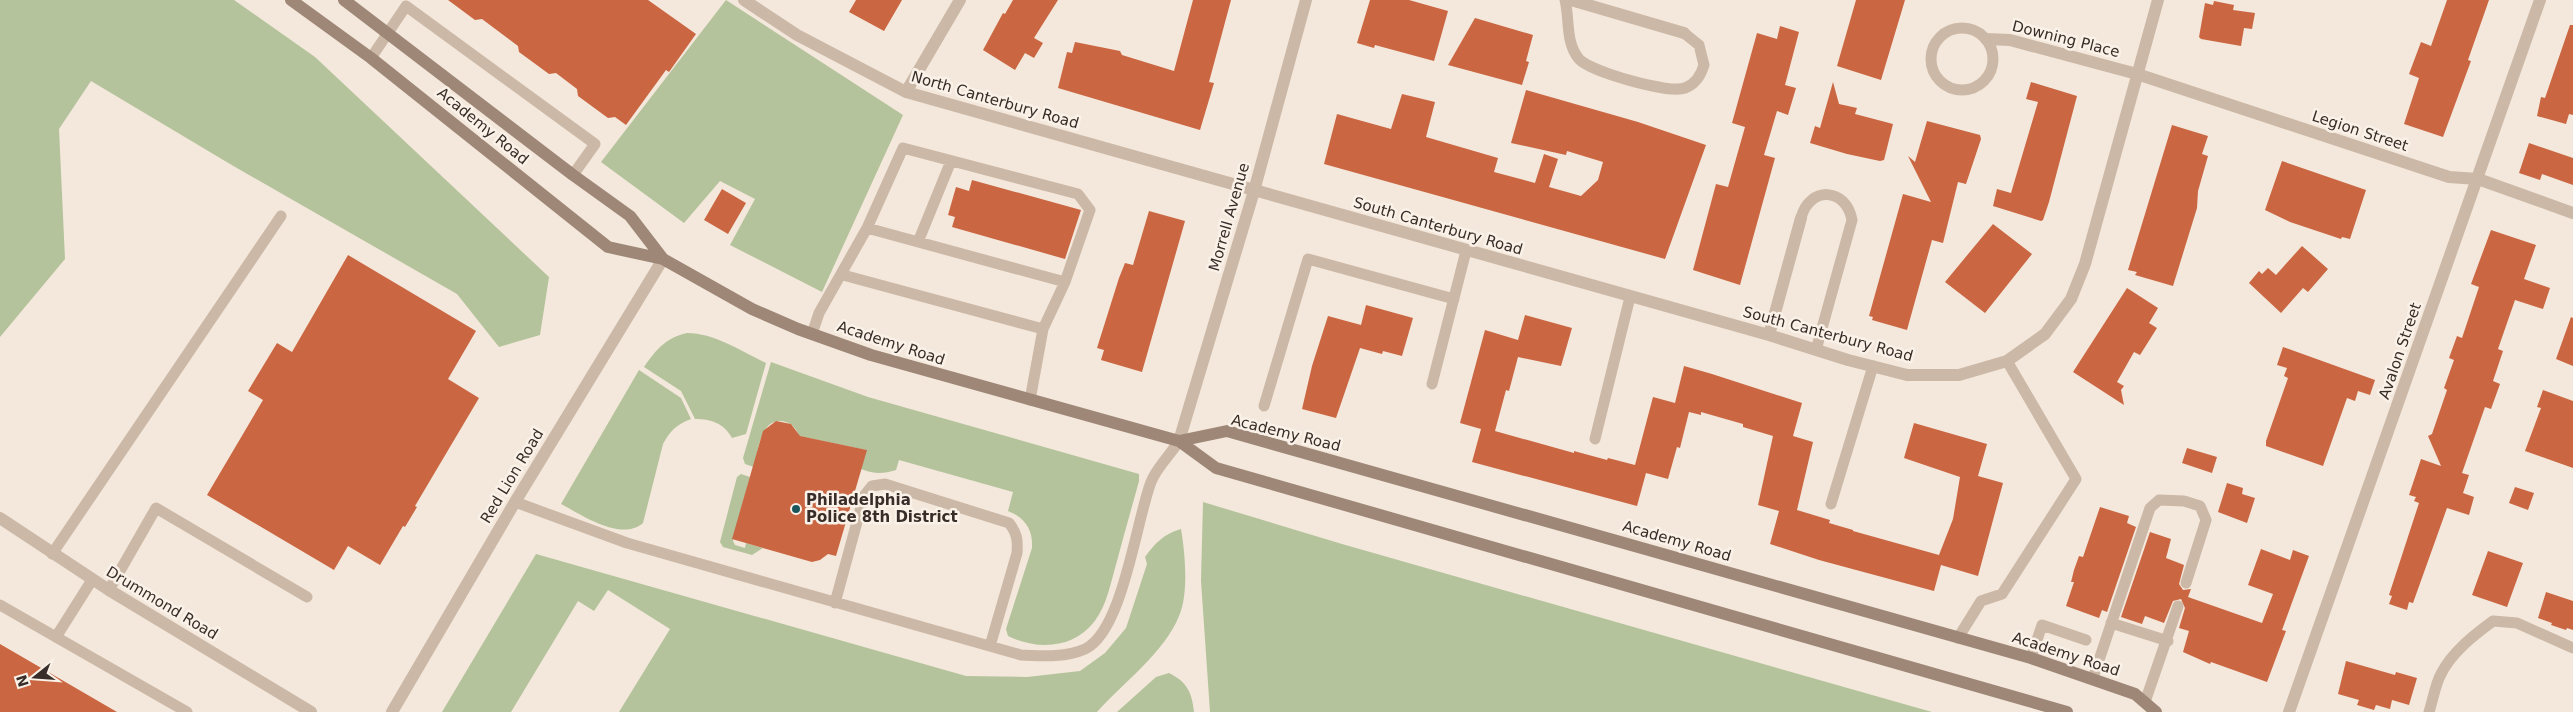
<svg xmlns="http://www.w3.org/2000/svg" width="2573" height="712" viewBox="0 0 2573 712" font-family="'DejaVu Sans',sans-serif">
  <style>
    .green { fill: #b4c39b }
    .building { fill: #cb6642 }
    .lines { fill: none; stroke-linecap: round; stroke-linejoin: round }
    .service { stroke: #ccb8a7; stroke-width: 11 }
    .minor { stroke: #ccb8a7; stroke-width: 12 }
    .tertiary { stroke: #ccb8a7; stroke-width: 12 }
    .secondary { stroke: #9f8778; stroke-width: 12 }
    .poi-dot { fill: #1b555b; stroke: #faf2e8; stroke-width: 2 }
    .labels { text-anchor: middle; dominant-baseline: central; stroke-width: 5; stroke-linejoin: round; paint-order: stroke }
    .street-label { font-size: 15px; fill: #382d28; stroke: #faf2e8 }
    .poi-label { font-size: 15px; font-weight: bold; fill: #382d28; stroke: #faf2e8; text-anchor: start }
  </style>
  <rect width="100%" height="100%" fill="#f3e8db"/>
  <path class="green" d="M0 0H234L315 57 549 277 540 335 499 347 457 294 230 164 91 81 59 129 65 259 0 337Z
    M726 0 903 115 822 292 730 245 755 199 720 181 684 223 601 162Z
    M687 333C714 333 741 351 766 363L746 434 732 438C724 423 711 419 695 419L681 391 644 367C656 350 665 338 687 333Z
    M771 362 868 397 1139 474V481C1132 507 1124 534 1117 561 1111 581 1107 606 1094 622 1073 649 1037 650 1008 636L1006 629 1032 548C1033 529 1025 518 1008 511L1013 492 899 460 896 470C883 474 874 474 861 469L866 450 799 436C796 429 793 424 786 422 761 414 758 451 754 467L745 464 743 458Z
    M639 370 681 398 691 419C677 424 670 431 663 444L643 523C621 542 582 515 561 504Z
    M741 474 750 477 733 541 735 545 745 548 746 543 763 548 752 555 723 547 720 542 737 477Z
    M1203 502 1342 544 1932 712H1210L1201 581Z
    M1181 529C1185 553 1189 593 1179 616 1165 652 1122 684 1097 712H619L670 629 608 590 594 611 578 601 511 712H442L536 554 966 676 1027 677 1080 671 1105 653 1126 628 1147 564 1145 557C1155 543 1164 534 1181 529Z
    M1169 673C1187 682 1192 692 1194 712H1117L1156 677Z"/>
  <path class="building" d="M448 0H648L696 34 669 72 666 70 626 125 615 117 608 118 578 96 577 89 556 73 549 74 519 52 518 46 482 19 475 20Z
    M856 0H902L884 31 849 12Z
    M1013 0H1058L1034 38 1043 43 1034 58 1025 53 1015 70 983 50 1003 13 1005 14Z
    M1193 0H1231L1209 82 1214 83 1200 130 1058 88 1067 52 1072 53 1075 42 1120 51 1122 55 1174 71Z
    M1370 0H1409L1448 11 1434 61 1375 45 1374 48 1357 43Z
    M1856 0H1905L1881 80 1837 66Z
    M2447 0H2489L2468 60 2471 61 2443 137 2404 124 2419 78 2409 74 2421 42 2431 46Z
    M2214 1 2234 5 2233 10 2255 13 2252 29 2244 28 2241 46 2201 39 2199 37 2205 3 2213 5Z
    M1475 18 1533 35 1526 61 1529 62 1522 85 1448 65Z
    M2570 25H2573V115L2569 114 2566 124 2537 116 2541 97 2545 98Z
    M1780 26 1799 32 1785 85 1796 88 1788 115 1777 111 1764 155 1775 158 1740 285 1693 270 1716 184 1728 187 1745 127 1732 123 1757 33 1777 39Z
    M1833 82 1839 104 1857 108 1855 114 1893 124 1884 160 1880 161 1847 154 1810 143 1815 126 1820 128Z
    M2031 82 2077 96 2049 202 2043 220 2041 221 1993 206 1997 189 2011 193 2038 102 2026 99Z
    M1526 90 1638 122 1706 145 1665 259 1324 164 1337 114 1391 129 1402 94 1435 102 1426 137 1498 158 1494 172 1535 183 1544 154 1558 159 1549 187 1581 196 1598 180 1603 162 1567 151 1566 155 1511 143Z
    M1927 121 1980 135 1981 139 1966 184 1958 182 1943 243 1932 240 1907 330 1872 320 1873 317 1869 316 1903 194 1931 202 1908 156 1915 162Z
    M2172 125 2208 136 2202 154 2208 156 2198 191 2197 208 2173 286 2135 275 2137 272 2128 270Z
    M2529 143 2573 158V185L2542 174 2540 180 2519 173Z
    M2282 161 2366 190 2350 239 2342 237 2341 239 2290 222 2265 210Z
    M972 180 1081 210 1065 259 952 227 955 217 948 215 956 187 969 191Z
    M722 189 746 203 728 234 704 220Z
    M1149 211 1185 221 1142 372 1101 360 1104 350 1097 348 1119 278 1125 263 1133 265Z
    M1993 224 2032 254 1985 313 1945 282Z
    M2491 230 2536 245 2524 279 2550 288 2543 309 2515 300 2498 349 2503 351 2493 381 2500 384 2491 409 2485 407 2462 473 2469 475 2463 493 2474 497 2469 515 2447 508 2413 603 2409 602 2407 610 2389 604 2392 596 2389 595 2419 503 2414 501 2416 497 2409 495 2421 459 2441 466 2428 436 2432 434 2447 390 2444 388 2454 360 2449 358 2457 336 2462 338 2479 287 2471 284Z
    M2302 246 2328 269 2308 292 2303 288 2281 313 2249 283 2259 271 2262 274 2268 268 2276 275Z
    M348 255 476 331 448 379 479 398 415 506 417 507 405 527 403 526 380 565 348 546 334 570 207 495 263 400 248 391 277 343 292 352Z
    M2127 288 2158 308 2149 323 2157 328 2140 355 2134 352 2117 382 2124 386 2121 390 2124 405 2073 372Z
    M1366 305 1413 318 1402 356 1383 351 1382 354 1360 348 1336 418 1302 409 1312 366 1328 316 1361 325Z
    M1525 315 1572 328 1561 366 1518 357 1509 391 1506 390 1495 431 1574 453V451L1607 460 1608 458 1635 465 1653 397 1675 403 1684 366 1712 374 1802 403 1793 436 1813 442 1797 510 1830 520 1829 523 1853 530V531L1939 555 1953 519 1960 477 1904 458 1914 423 1987 444 1978 476 2003 483 1978 576 1941 565 1934 591 1819 560 1770 544 1779 511 1758 505 1773 436 1743 427V424L1701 412V415L1689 412 1680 448 1677 447 1668 479 1646 473 1637 506 1472 462 1481 429 1460 423 1485 330 1518 340Z
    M2571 317 2573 318V366L2556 359Z
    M2283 347 2375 380 2370 395 2358 391 2355 401 2347 398 2323 466 2266 446V441L2288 378 2284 376 2287 368 2277 365Z
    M2543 390 2573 401V468L2525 451 2541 408 2537 407Z
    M776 421 791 424 800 436 867 450 836 556 828 554 820 560 812 562 732 539 763 431Z
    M2187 448 2217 457 2212 473 2182 463Z
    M2227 483 2243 488 2242 494 2255 498 2247 523 2218 512Z
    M2515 487 2534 493 2528 510 2509 503Z
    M2100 507 2129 516 2127 523 2136 527 2107 612 2102 610 2099 618 2066 606 2074 582H2071L2074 570 2079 556 2083 557Z
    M2150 532 2171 539 2166 558 2184 565 2179 584 2183 590 2191 589 2188 597 2262 623 2273 594 2248 585 2261 549 2290 560 2293 550 2309 556 2282 630 2286 631 2267 682 2211 662 2210 664 2183 652 2189 631 2179 628 2185 608 2181 599 2173 601 2164 623 2145 616 2142 624 2121 617Z
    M2488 551 2523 563 2507 607 2472 595Z
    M2546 592 2573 601V630L2567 628 2566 630 2551 625 2552 623 2538 618Z
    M0 644 117 712H0Z
    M2346 661 2395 675 2396 672 2417 678 2409 705 2392 700 2390 709 2376 705 2374 710 2357 705 2359 700 2338 694Z"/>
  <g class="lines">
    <path class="service" d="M1565 0C1570 20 1565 42 1579 59 1591 72 1669 94 1685 88 1696 84 1701 75 1704 65L1699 45 1684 33
      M1931 59a31 31 0 1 1 62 0a31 31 0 1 1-62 0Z
      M371 58 406 6 595 144 573 175
      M1801 218C1809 186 1846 187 1852 220L1816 350
      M867 228 903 148 1078 194 1090 210 1065 282
      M918 242 951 161
      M843 275 1043 329
      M812 334 819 313 867 228 1065 282 1043 329 1030 400
      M1432 384 1466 251
      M1264 406 1308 259 1454 299
      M1595 439 1630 297
      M515 502 627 543 1021 655C1042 656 1065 658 1085 649 1123 631 1136 521 1151 482 1156 468 1171 454 1179 441
      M1831 504 1873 366
      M52 554 281 216
      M109 590 156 508 307 597
      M835 603 864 496 872 486 885 484 1009 523C1017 533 1018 540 1017 553L990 646
      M0 605 187 712
      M2111 623 2168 641
      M56 637 92 580
      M1958 638 1981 601 2002 594 2076 479 2007 361
      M2031 658 2042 625 2086 640
      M2093 678 2150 508 2159 500 2184 501 2200 506 2206 520 2186 583
      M2145 702 2178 606
      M2429 712C2433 700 2435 685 2441 674 2452 652 2474 635 2493 621L2517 623 2573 648"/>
    <path class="minor" d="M744 0 797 35 906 92 1769 335 1848 360 1907 375H1959L2007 361 2045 334 2071 299 2085 264 2158 0
      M1571 0 1684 33
      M1986 39 2010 40 2137 74 2449 177 2478 179 2573 213
      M906 92 960 0
      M1769 335 1801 218
      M0 518 109 590 311 712
      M2289 712 2540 0"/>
    <path class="tertiary" d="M1179 441 1254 191 1306 0
      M392 712 515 502 663 259"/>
    <path class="secondary" d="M291 0 371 58 608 247 663 259 752 309 798 329 871 355 1179 441 1216 468 2067 712
      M344 0 573 175 630 216 663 259
      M1179 441 1227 431 2031 658 2135 694 2156 712"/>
  </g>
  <circle class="poi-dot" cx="796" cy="509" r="5"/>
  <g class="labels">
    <g class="street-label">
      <text transform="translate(2066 39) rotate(14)">Downing Place</text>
      <text transform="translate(995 100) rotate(16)">North Canterbury Road</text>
      <text transform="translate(483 126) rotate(39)">Academy Road</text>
      <text transform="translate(2360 131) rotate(18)">Legion Street</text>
      <text transform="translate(1229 217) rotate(-74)">Morrell Avenue</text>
      <text transform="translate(1438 226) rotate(16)">South Canterbury Road</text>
      <text transform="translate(1828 334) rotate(15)">South Canterbury Road</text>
      <text transform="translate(891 343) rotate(18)">Academy Road</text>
      <text transform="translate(2400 351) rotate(-71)">Avalon Street</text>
      <text transform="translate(1286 433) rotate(14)">Academy Road</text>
      <text transform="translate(512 476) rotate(-59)">Red Lion Road</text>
      <text transform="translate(1677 541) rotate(16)">Academy Road</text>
      <text transform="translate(162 603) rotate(31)">Drummond Road</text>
      <text transform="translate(2066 654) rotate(18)">Academy Road</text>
    </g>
    <g class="poi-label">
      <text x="806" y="500">Philadelphia<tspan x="806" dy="17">Police 8th District</tspan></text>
    </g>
  </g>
  <g transform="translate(35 677) rotate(253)" stroke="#faf2e8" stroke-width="4" paint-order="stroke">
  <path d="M0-4L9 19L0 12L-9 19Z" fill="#382d28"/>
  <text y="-8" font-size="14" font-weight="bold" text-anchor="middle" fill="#382d28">N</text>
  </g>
</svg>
